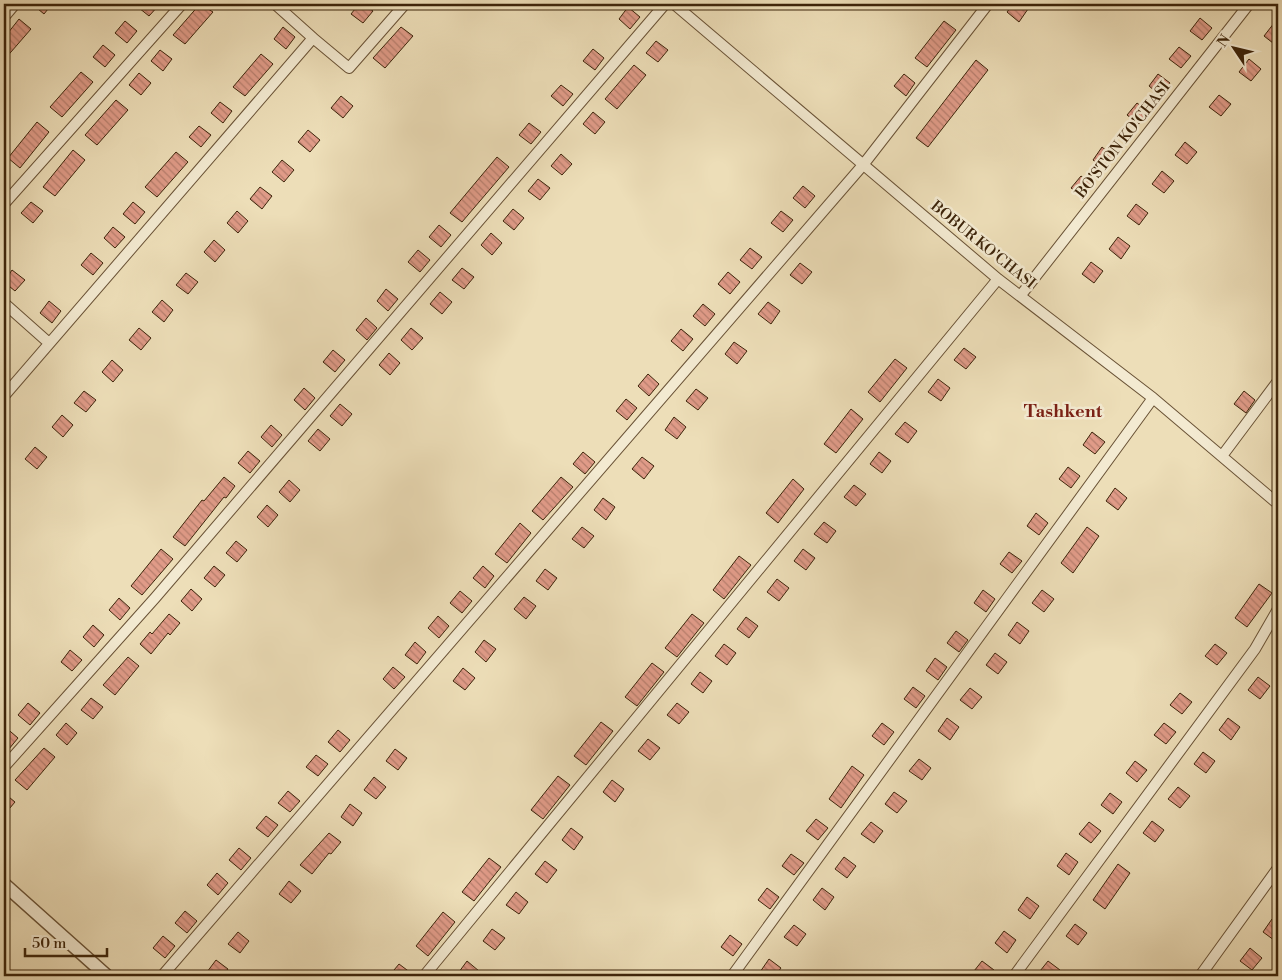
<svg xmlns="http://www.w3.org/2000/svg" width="1282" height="980" viewBox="0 0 1282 980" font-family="'Libre Bodoni',serif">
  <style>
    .building { fill: url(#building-back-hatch); stroke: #3d240a }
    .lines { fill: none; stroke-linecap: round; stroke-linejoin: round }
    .minor-casing { stroke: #695236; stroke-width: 12 }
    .tertiary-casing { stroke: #695236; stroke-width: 15 }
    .minor { stroke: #f3ead1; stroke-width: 10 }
    .tertiary { stroke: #f3ead1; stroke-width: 12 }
    .labels { text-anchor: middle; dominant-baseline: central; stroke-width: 5; stroke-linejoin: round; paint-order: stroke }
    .street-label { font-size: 15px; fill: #3d240a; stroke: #f3ead1 }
    .quarter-label { font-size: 18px; font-weight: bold; fill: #7a1f14; stroke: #f3ead1 }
  </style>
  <defs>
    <pattern id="building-back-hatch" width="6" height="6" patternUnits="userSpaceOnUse" patternTransform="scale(1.25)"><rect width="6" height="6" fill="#e09b88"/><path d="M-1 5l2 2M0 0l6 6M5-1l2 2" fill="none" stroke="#b77e6d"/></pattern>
  </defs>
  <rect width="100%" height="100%" fill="#eddeb8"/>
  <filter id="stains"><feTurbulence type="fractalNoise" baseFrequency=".004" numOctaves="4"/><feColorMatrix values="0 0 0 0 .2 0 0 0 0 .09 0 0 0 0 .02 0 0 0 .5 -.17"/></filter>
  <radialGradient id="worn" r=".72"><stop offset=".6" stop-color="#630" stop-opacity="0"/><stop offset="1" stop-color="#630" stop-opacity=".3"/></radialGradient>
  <path class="building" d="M32 4H52L44 14Z
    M134 4H160L149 16Z
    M200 4 213 12 185 44 173 35Z
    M359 4H363L373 11 363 23 351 14Z
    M1013 4H1021L1028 9 1019 22 1007 12Z
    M628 7 640 17 630 29 619 19Z
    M1200 18 1212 28 1202 40 1190 31Z
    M1278 18V47L1264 36Z
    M19 19 31 29 4 60V38Z
    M125 21 137 31 127 43 115 33Z
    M944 21 956 30 927 67 915 58Z
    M283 27 295 37 286 49 274 39Z
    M401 27 413 36 385 68 373 58Z
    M656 41 668 50 658 62 646 53Z
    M103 45 115 55 105 67 93 57Z
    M1179 47 1191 56 1181 68 1169 59Z
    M593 49 604 58 595 70 583 61Z
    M160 50 172 59 163 71 151 61Z
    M261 54 273 64 245 96 233 87Z
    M1249 59 1261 69 1251 81 1239 72Z
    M976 60 988 70 928 147 916 138Z
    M634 65 646 75 617 109 605 99Z
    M81 72 93 82 62 117 50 107Z
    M139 73 151 83 141 95 129 85Z
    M904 74 915 83 906 96 894 86Z
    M1158 74 1170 83 1161 96 1149 86Z
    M561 85 573 94 563 106 551 96Z
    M1219 95 1231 104 1221 116 1209 107Z
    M341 96 353 106 343 118 331 108Z
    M116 100 128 110 97 145 85 135Z
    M220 102 232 111 223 123 211 113Z
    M1137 103 1149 112 1139 124 1127 115Z
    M593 112 605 122 595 134 583 124Z
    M37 122 49 132 20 168 8 158Z
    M529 123 541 132 531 144 519 135Z
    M199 126 211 135 201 147 189 137Z
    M308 130 320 140 310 152 298 142Z
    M1185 142 1197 152 1187 164 1175 155Z
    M1102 147 1114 157 1105 169 1093 160Z
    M73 150 85 160 55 196 43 187Z
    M176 152 188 162 157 197 145 187Z
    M561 154 572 164 562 175 551 166Z
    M497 157 509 167 462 222 450 213Z
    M282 160 294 170 284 182 272 172Z
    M1162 171 1174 181 1164 193 1152 184Z
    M1081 176 1093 185 1083 197 1071 188Z
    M538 179 550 188 540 200 528 191Z
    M803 186 815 196 805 208 793 198Z
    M260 187 272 196 262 209 250 199Z
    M31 202 43 211 33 223 21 213Z
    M133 202 145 212 135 224 123 214Z
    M1136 204 1148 213 1139 225 1127 216Z
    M513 209 524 218 514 230 503 221Z
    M237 211 248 221 238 233 227 223Z
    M781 211 793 220 783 232 771 223Z
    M439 225 451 235 441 247 429 237Z
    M113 227 125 237 115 248 104 238Z
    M491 233 502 243 492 255 481 245Z
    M1118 237 1130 246 1121 259 1109 249Z
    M214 240 225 250 215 262 204 252Z
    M750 248 762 257 752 269 740 260Z
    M418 250 430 260 420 272 408 262Z
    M91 253 103 263 93 275 81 265Z
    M1091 262 1103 271 1094 283 1082 274Z
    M800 263 812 272 802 284 790 275Z
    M462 268 474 277 464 289 452 280Z
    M12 270 25 280 15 291 4 282Z
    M728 272 740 282 730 294 718 284Z
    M186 273 198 282 188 294 176 285Z
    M386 289 398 299 388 311 377 301Z
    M440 292 452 302 442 314 430 304Z
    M162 300 173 310 164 322 152 312Z
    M49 301 61 311 52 323 40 313Z
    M768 302 780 311 771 324 758 314Z
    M703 304 715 314 705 326 693 316Z
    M366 318 377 328 367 340 356 330Z
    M139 328 151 338 141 350 129 340Z
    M411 328 423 338 412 350 401 340Z
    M681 329 693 339 683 351 671 341Z
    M734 342 747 351 737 364 725 354Z
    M964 348 976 357 966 369 954 360Z
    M333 350 345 360 335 372 323 362Z
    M389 353 400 363 390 375 379 365Z
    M895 359 907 368 880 402 868 392Z
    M112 360 123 370 113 382 102 372Z
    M648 374 659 384 649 396 638 386Z
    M938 379 950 388 941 401 928 392Z
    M304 388 315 398 305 410 294 400Z
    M696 389 708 398 698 410 686 401Z
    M84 391 96 400 86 412 74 403Z
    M1244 391 1255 400 1246 413 1234 404Z
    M626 399 637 408 627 420 616 411Z
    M340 404 352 414 342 426 330 416Z
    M851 409 863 419 836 453 824 444Z
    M62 415 73 425 63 437 52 427Z
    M674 417 686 427 677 439 665 430Z
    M905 422 917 431 908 443 895 434Z
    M271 425 282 435 272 447 261 437Z
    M318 429 330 439 320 451 308 441Z
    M1092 432 1105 442 1095 454 1083 445Z
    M35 447 47 457 37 469 25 459Z
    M248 451 260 461 250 473 238 463Z
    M583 452 595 462 585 474 573 464Z
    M879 452 891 461 882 473 870 464Z
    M642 457 654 466 644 479 632 469Z
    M1068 467 1080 476 1071 488 1059 479Z
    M224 477 235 486 226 498 224 497 185 546 173 537 202 500 204 501Z
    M561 477 573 487 543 520 532 511Z
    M793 479 804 489 778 523 766 513Z
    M289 480 300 490 290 502 279 492Z
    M854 485 866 494 856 506 844 497Z
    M1115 488 1127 498 1118 510 1106 501Z
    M603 498 615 507 606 520 594 510Z
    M267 505 278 515 268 527 257 517Z
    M1036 513 1048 523 1039 535 1027 526Z
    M824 522 836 531 827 543 814 534Z
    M520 523 531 533 507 563 495 554Z
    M582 527 594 536 584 548 572 539Z
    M1087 527 1099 536 1073 573 1061 563Z
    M236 541 247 550 237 562 226 553Z
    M161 549 173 559 142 595 131 586Z
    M803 549 815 558 806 570 794 561Z
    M1009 552 1022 561 1012 573 1000 564Z
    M739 556 751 565 724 599 713 590Z
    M214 566 225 575 215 587 204 578Z
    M483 566 494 576 485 588 473 578Z
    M545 569 557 578 548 590 536 581Z
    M777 579 789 588 779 601 767 592Z
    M1259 584 1272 593 1247 627 1235 618Z
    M191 589 202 599 192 611 181 601Z
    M983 590 995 599 986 612 974 603Z
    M1042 590 1054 599 1044 612 1032 603Z
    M460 591 472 601 462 613 450 603Z
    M524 597 536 606 526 619 514 609Z
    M119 598 130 608 120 620 109 610Z
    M169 614 180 623 170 635 168 633 151 654 140 644 150 632 152 634Z
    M692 614 704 623 677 657 665 648Z
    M438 616 449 626 439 638 428 628Z
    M746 617 758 626 749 638 737 629Z
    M1017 622 1029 631 1020 644 1008 635Z
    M93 625 104 635 94 647 83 637Z
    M956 631 968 640 959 652 947 643Z
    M484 640 496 649 486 662 475 652Z
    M415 642 426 652 417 664 405 655Z
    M724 644 736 653 727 665 715 656Z
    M1215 644 1227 653 1217 665 1205 656Z
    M70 650 82 660 72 671 61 662Z
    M995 653 1007 662 998 674 986 665Z
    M128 657 139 666 115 695 103 685Z
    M935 658 947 667 938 680 926 671Z
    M652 663 664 672 637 706 625 697Z
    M393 667 405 677 394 689 383 679Z
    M463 668 475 678 465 690 453 681Z
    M700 672 712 681 703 693 691 684Z
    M1258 677 1270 686 1260 699 1248 690Z
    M913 687 925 696 916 708 904 699Z
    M970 688 982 697 972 709 960 700Z
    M1180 693 1192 702 1182 714 1170 705Z
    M91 698 103 707 93 719 81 710Z
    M28 703 40 713 30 725 18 715Z
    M677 703 689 712 679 724 667 715Z
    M947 718 959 727 950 740 938 731Z
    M1228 718 1240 727 1231 740 1219 730Z
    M601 722 613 731 586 765 574 756Z
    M66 723 77 733 67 745 56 735Z
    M882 723 894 732 884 745 872 736Z
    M1164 723 1176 732 1166 744 1154 735Z
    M4 726 18 738 4 755Z
    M338 730 350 740 340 752 328 742Z
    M648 739 660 748 650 760 638 751Z
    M44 748 55 757 27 790 15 780Z
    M395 749 407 758 398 770 386 761Z
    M1203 752 1215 761 1206 773 1194 764Z
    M316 755 328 764 318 776 306 767Z
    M919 759 931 768 922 780 909 771Z
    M1135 761 1147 770 1137 782 1126 773Z
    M852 766 864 775 841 808 829 799Z
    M558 776 570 785 543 819 531 810Z
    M374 777 386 787 376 799 364 790Z
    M612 780 624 789 615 802 603 792Z
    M1178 787 1190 796 1180 808 1168 799Z
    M288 791 300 801 290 812 278 803Z
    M894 792 907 801 897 813 885 804Z
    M4 793 15 802 4 815Z
    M1110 793 1122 802 1113 814 1101 805Z
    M350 804 362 813 353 826 341 817Z
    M266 816 278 825 268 837 256 828Z
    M816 819 828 828 818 840 806 831Z
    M1152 821 1164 830 1155 842 1143 833Z
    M871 822 883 831 874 843 861 834Z
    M1089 822 1101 831 1091 843 1079 834Z
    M571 828 583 837 574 850 562 840Z
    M329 833 341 842 331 854 329 853 312 874 300 865Z
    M239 848 251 858 241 870 229 860Z
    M1066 853 1078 862 1069 875 1057 866Z
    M791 854 804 863 794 875 782 866Z
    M844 857 856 866 847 878 835 869Z
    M489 858 501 867 474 901 462 892Z
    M545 861 557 870 547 883 535 874Z
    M1118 864 1130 873 1105 909 1093 900Z
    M217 873 228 883 218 895 207 885Z
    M289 881 301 891 291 903 279 894Z
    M767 888 779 897 770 909 758 900Z
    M822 888 834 897 825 910 813 900Z
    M516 892 528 902 519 914 506 905Z
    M1027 897 1039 906 1030 919 1018 910Z
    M185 911 197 921 187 933 175 923Z
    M443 912 455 922 428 956 416 946Z
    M1272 919 1278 923V943L1263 932Z
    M1075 924 1087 933 1078 945 1066 936Z
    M794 925 806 934 797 946 784 937Z
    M492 929 505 938 495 950 483 941Z
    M1004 931 1016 940 1007 953 995 943Z
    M238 932 249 941 240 953 228 944Z
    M730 935 742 944 733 956 721 947Z
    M163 936 175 946 165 958 153 948Z
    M1250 948 1262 958 1252 970 1240 961Z
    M769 959 781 968 775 976H766L760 972Z
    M216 960 228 969 223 976H212L207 972Z
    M467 961 479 971 475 976H456Z
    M982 961 994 970 989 976H970Z
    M1048 961 1060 970 1055 976H1036Z
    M399 964 415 976H389Z"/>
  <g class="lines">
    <g class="minor-casing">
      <path id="minor" d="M275 4 313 38
        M674 4 998 279 1153 398 1278 504
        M4 17 15 4
        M4 204 182 4
        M1021 295 1249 4
        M4 303 49 343
        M4 396 313 38 349 68 405 4
        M1222 456 1278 381
        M4 767 155 598 665 4
        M162 976 863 165 988 4
        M424 976 998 279
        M732 976 1153 398
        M1014 976 1255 649 1278 609
        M1200 976 1278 868"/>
    </g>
    <g class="tertiary-casing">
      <path id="tertiary" d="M4 884 107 976"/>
    </g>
    <use href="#minor" class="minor"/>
    <use href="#tertiary" class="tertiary"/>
  </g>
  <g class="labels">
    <g class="street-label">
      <text transform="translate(1123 140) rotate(-52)">BO'STON KO'CHASI</text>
      <text transform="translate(983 245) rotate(39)">BOBUR KO'CHASI</text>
    </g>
    <g class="quarter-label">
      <text x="1063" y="411">Tashkent</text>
    </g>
  </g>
  <rect width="1282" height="980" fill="none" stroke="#eddeb8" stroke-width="20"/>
  <rect x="5" y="5" width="1272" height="970" fill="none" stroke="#3d240a" stroke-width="2.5"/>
  <rect x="10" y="10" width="1262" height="960" fill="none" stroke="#3d240a"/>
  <g transform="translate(1234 48) rotate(305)" stroke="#f3ead1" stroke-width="4" paint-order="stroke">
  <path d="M0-4L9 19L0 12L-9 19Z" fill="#3d240a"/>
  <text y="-8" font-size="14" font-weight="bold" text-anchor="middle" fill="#3d240a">N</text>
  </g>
  <path d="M25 948v8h82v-8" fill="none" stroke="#3d240a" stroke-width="2.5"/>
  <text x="32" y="948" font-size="15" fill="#3d240a" stroke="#f3ead1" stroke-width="4" paint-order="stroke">50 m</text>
  <rect width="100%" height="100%" filter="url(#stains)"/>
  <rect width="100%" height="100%" fill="url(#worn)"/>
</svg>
